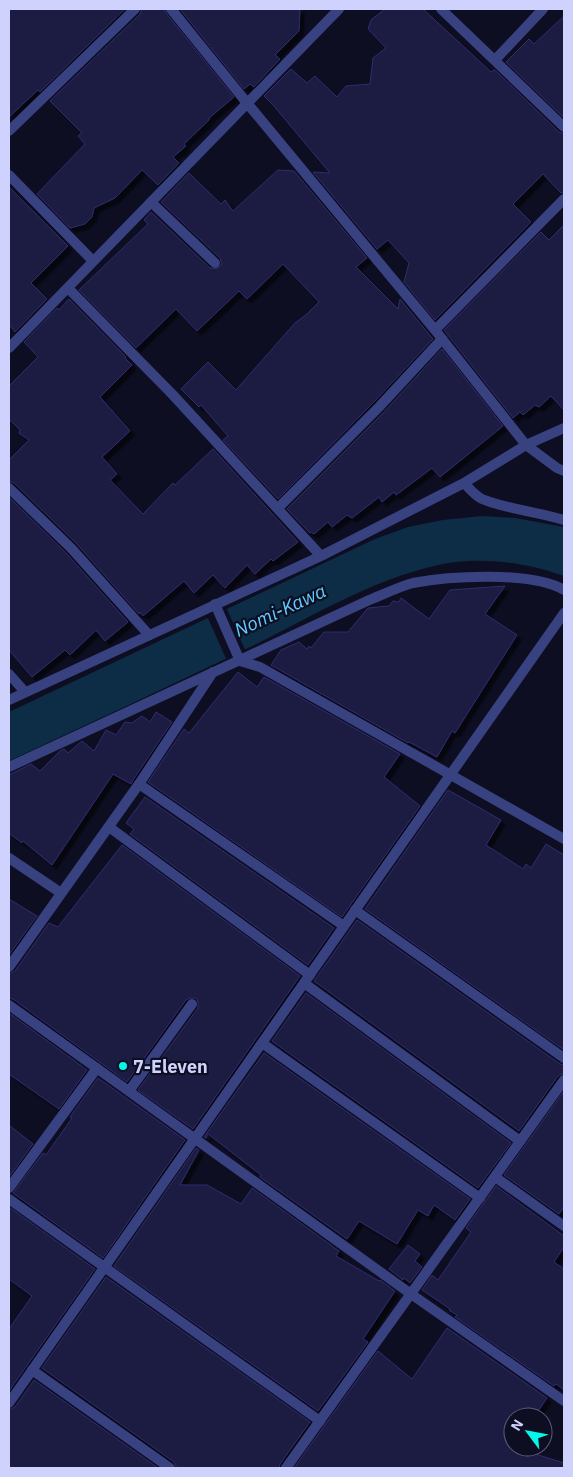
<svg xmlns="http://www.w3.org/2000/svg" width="573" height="1477" viewBox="0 0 573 1477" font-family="'IBM Plex Sans',sans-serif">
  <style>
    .water { fill: #0d2d47 }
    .pier { fill: #0e0e23 }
    .building { fill: #1c1a43; stroke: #2f2d6f; filter: url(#shadow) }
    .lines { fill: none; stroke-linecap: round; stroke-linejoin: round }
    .lane { stroke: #394281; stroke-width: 10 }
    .street { stroke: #394281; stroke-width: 10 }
    .poi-dot { fill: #03f8ea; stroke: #0e0e23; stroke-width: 2 }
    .labels { text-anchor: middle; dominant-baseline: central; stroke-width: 4.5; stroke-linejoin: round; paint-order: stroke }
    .poi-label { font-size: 18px; font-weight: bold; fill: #d0d2fe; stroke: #0e0e23; text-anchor: start }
    .water-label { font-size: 19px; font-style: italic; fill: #5fcdfd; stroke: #0e0e23 }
  </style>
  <defs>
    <filter id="shadow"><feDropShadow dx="4.5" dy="4.5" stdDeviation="1" flood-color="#0009"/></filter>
  </defs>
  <rect width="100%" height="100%" fill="#0e0e23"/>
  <path class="water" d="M482 516 515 518 564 527V576C525 562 479 556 438 565 370 580 310 618 248 648 169 686 88 724 9 761V712L375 539 408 527 443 520Z"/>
  <path class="pier" d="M226 607 246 652 227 661 207 616Z"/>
  <path class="building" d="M9 9H125L40 92 38 90 9 117Z
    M142 9H164L166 13 234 97 209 118V120L184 144 186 146 173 157 179 163 158 185 142 170 115 198 94 208 92 217 85 224 70 228 37 194 85 144 78 136 82 133 50 101 140 14Z
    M180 9H300L299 31 275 55 280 59 254 87 250 84 244 89Z
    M385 9H423L491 72 494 70 496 71 559 132 564 134V192L561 193 543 174 513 204 531 222 435 320 404 282 409 263 388 240 377 249 313 172 330 173 273 105 264 96 291 69 307 83 315 76 337 97 346 86 370 84 373 58 386 48 368 29 371 20Z
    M564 16V118L506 62 529 39 534 44Z
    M278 170 294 171 367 258 356 267 398 309 400 299 433 339 374 402 278 499 223 440 228 436 201 405 199 407 181 389 208 362 236 390 295 323 307 314 319 302 283 264 247 299 239 291 197 331 176 309 136 348 79 290 148 224 144 220 151 212 210 268 217 269 222 264 220 258 161 202 189 173 221 204 225 200 233 211Z
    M9 187 68 246 31 283 47 299 15 332 9 324Z
    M564 225V410L551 396 539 407 535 405 523 415 520 412 513 418 444 330 541 232 549 240Z
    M69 299 126 357 125 358 132 365 100 397 130 431 102 457 117 474 110 480 143 514 173 483 175 485 213 449 298 542 273 561 271 559 255 574 247 565 225 588 213 575 194 593 184 581 143 616 140 612 139 614 76 543 14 483 9 481V460L29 440 19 433 20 430 9 419V386L38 357 24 342 57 308 59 310Z
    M442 349 503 426 440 477 432 468 396 495 394 492 382 502 379 497 352 518 347 515 332 527 328 522 314 534 311 532 310 533 287 509 384 412Z
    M9 497 66 553 128 622 105 641 96 630 70 655 65 650 32 677 9 650Z
    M505 586 485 614 517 635 455 733 452 731 437 757 409 742 408 743 271 665 281 650 299 642 307 649 309 646 311 648 324 632H348L368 608 389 606 393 601 399 602 401 598 429 619 450 590Z
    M238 672 257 687 264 677 400 754 384 777 420 806 342 917 148 782 184 729 189 733Z
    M156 712 172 722 133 780 131 784 113 774 52 865 23 841 22 843 9 833V775L31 764 40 771 60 751 64 749 68 753 82 741 94 751 106 730 116 735 125 722 132 723 142 716 150 722Z
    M448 790 501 820 486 845 523 869 526 864 531 868 546 844 564 855V1050L365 909Z
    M145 797 334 928 308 965 130 834 134 829 126 823Z
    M122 845 300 976 193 1129 138 1090 198 1008V1002L196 998H190L186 1000 127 1082 13 999 9 998V974L15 971 49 923 58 927Z
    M9 899 37 916 9 955Z
    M357 920 560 1064 564 1065V1073L558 1076 519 1131 314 981Z
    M306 993 511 1143 478 1188 272 1041Z
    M9 1013 87 1070 59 1109 9 1074Z
    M264 1053 470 1199 455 1220 434 1205 428 1216 418 1210 397 1244 359 1221 347 1239 260 1177 261 1175 208 1134 206 1138 204 1137Z
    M98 1078 185 1140 103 1258 13 1193 43 1153 46 1155 72 1118 70 1117Z
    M564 1091V1207L559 1214 504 1175Z
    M9 1125 33 1144 9 1177Z
    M196 1148 199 1150 180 1185H207L241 1204 252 1188 339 1251 336 1256 379 1281 380 1280 395 1291 363 1339 368 1342 318 1411 114 1266Z
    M496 1186 564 1236V1247L554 1262 564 1269V1390L556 1384 554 1386 455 1317 457 1315 449 1310 450 1309 422 1290 432 1275 438 1280 471 1232 466 1228Z
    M9 1207 95 1269 9 1391V1329L32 1296 9 1279Z
    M408 1245 420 1254 415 1261 422 1267 410 1283 404 1278 403 1280 389 1269Z
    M106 1277 310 1422 280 1464 279 1468H177L174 1462 42 1368Z
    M447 1328 547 1398 534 1417H513V1447L564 1463V1468H294L378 1351 412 1379Z
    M34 1380 158 1468H9V1410L15 1407Z"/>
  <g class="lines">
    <path class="lane" d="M441 9 564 127
      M495 60 543 9
      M9 131 135 9
      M9 175 93 261
      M151 202 215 263
      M9 488 71 548 149 635
      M278 508 379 407 442 339
      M139 784 344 926
      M109 827 310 975
      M9 858 61 893
      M355 910 564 1058
      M304 983 520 1141
      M262 1043 480 1198
      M129 1091 192 1004
      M495 1177 564 1226
      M9 1188 97 1068
      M9 1199 320 1421
      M32 1370 170 1468"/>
    <path class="street" d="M171 9 247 103 435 330 526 445 557 468 564 471
      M68 288 173 395 321 556
      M435 330 564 199
      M9 348 339 9
      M464 483C469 488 475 496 482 499 506 509 538 512 564 520
      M215 604 240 661 260 667 564 839
      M9 674 25 692
      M9 700 321 556 464 483 526 445 564 428
      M9 767 367 601C382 595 398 587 413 583 450 576 531 571 564 590
      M9 967 139 784 213 672
      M9 1005 411 1294 564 1401
      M9 1403 564 613
      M286 1468 564 1080"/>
  </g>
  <circle class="poi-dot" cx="123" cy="1066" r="5"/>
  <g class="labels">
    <g class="poi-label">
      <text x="133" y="1066">7-Eleven</text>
    </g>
    <g class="water-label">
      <text transform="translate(280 610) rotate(-25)">Nomi-Kawa</text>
    </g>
  </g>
  <rect width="573" height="1477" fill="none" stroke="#d0d2fe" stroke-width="20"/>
  <g transform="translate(528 1432) rotate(302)"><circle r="24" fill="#0e0e23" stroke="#5c5c7b"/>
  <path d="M0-4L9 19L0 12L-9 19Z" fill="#03f8ea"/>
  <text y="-8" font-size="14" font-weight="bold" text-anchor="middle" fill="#d0d2fe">N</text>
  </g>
</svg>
